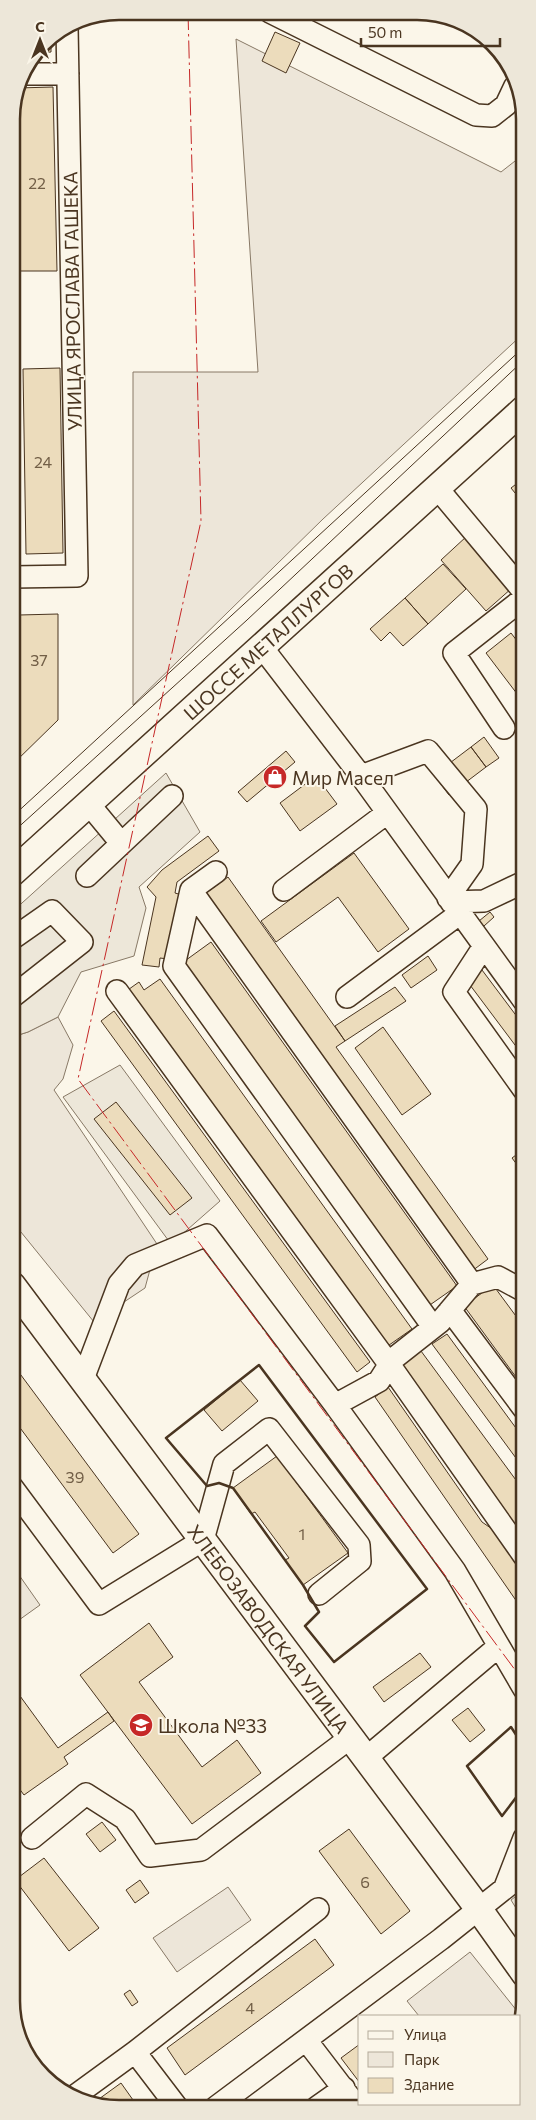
<svg xmlns="http://www.w3.org/2000/svg" width="536" height="2120" viewBox="0 0 536 2120" font-family="Commissioner,sans-serif">
  <style>
    .green { fill: #ede6d9; stroke: #887966 }
    .parking { fill: #ede7d9; stroke: #887966 }
    .building { fill: #ecdcbc; stroke: #4a3520 }
    .lines { fill: none; stroke-linecap: round; stroke-linejoin: round }
    .minor-casing { stroke: #4a3520; stroke-width: 24 }
    .major-casing { stroke: #4a3520; stroke-width: 29 }
    .minor { stroke: #fbf6e9; stroke-width: 21 }
    .major { stroke: #fbf6e9; stroke-width: 26 }
    .tram { stroke: #4a3520; stroke-width: 1 }
    .wall { stroke: #4a3520; stroke-width: 2.5 }
    .power { stroke: #c62828; stroke-width: 1; stroke-dasharray: 18 4 2.5 4; stroke-linecap: butt }
    .labels { text-anchor: middle; dominant-baseline: central; stroke-width: 4; stroke-linejoin: round; paint-order: stroke }
    .number-label { font-size: 16px; fill: #725f47 }
    .street-label { font-size: 19px; fill: #4a3520; stroke: #fbf6e9 }
    .poi-label { font-size: 19px; fill: #4a3520; stroke: #fbf6e9; text-anchor: start }
    .rim { fill: none; stroke: #4a3520; stroke-width: 2.5 }
  </style>
  <rect width="100%" height="100%" fill="#fbf6e9"/>
  <path class="green" d="M236 39 501 172 524 154V333L323 519 133 705V372H258Z
    M58 1017 73 1045 63 1079 54 1090 157 1244 145 1288 94 1322 12 1221V1037L28 1032Z
    M12 1565 40 1605 12 1625Z
    M228 1887 251 1920 177 1972 153 1938Z
    M470 1952 521 2016 520 2019V2016H419L407 2001Z"/>
  <path class="parking" d="M166 773 200 832 139 887 146 908 134 956 81 972 58 1017 28 1032 12 1037V912Z
    M120 1065 220 1201 171 1244 63 1097Z
    M524 1890V1921L511 1900Z"/>
  <path class="building" d="M275 32 300 43 286 73 262 61Z
    M51 38V52L36 53 43 43Z
    M53 87 57 271H20L16 92 17 88Z
    M60 368 63 553 26 554 23 369Z
    M524 478V504L511 488Z
    M467 536 512 588 486 611 441 560Z
    M443 564 466 589 428 624 405 598Z
    M405 598 428 624 403 646 390 632 381 641 370 629Z
    M58 614V720L12 765V710L19 703V615Z
    M511 633 524 650V703L486 653Z
    M484 737 499 758 486 767 471 747Z
    M471 747 486 767 449 795 434 775Z
    M286 751 295 762 247 802 238 792Z
    M316 776 337 804 300 831 280 803Z
    M208 836 219 851 177 882 175 893 182 895 168 959 160 958 159 967 142 965 156 897 147 887 162 870Z
    M354 853 409 929 378 952 338 897 276 942 261 921Z
    M228 877 345 1041 336 1047 488 1259 472 1271 202 896Z
    M490 912 494 917 484 926 479 921Z
    M211 942 457 1286 427 1307 182 963Z
    M428 956 437 970 411 988 402 975Z
    M482 970 524 1026V1057L467 981Z
    M160 979 412 1329 382 1350 125 992 139 982 144 990Z
    M395 987 406 1001 345 1041 335 1026Z
    M114 1011 370 1362 357 1372 101 1021Z
    M383 1027 431 1094 402 1115 355 1048Z
    M116 1102 192 1198 170 1215 94 1119Z
    M524 1149V1174L512 1158Z
    M493 1285 524 1327V1388L464 1306Z
    M447 1334 524 1439V1469L432 1344Z
    M421 1351 524 1491V1539L398 1368Z
    M12 1363 139 1534 113 1553 12 1417Z
    M240 1380 258 1401 222 1431 204 1410Z
    M388 1387 482 1522 495 1531 524 1575V1612L375 1397Z
    M277 1456 348 1553 303 1585 285 1560 289 1558 255 1512 251 1514 233 1488Z
    M149 1623 173 1657 139 1682 202 1767 237 1740 261 1773 192 1824 80 1675Z
    M420 1653 431 1667 384 1702 373 1687Z
    M12 1685 58 1748 108 1712 114 1721 64 1757 68 1764 24 1795 12 1779Z
    M468 1708 485 1730 470 1742 452 1720Z
    M102 1822 116 1840 100 1852 86 1834Z
    M349 1829 410 1911 381 1934 319 1851Z
    M44 1858 99 1928 69 1951 15 1880Z
    M140 1880 149 1893 135 1903 126 1890Z
    M315 1939 334 1965 185 2075 167 2048Z
    M130 1990 138 2002 132 2006 124 1994Z
    M360 2044V2083L341 2058Z
    M121 2083 138 2107H98L92 2104Z
    M375 2104H419L422 2108H378Z"/>
  <g class="lines">
    <g class="minor-casing">
      <path id="minor" d="M270 12 476 115 492 116 506 105 515 86
        M22 74H68
        M438 489 524 592
        M12 577 77 576 67 27
        M261 646 361 776 524 1001
        M504 728 454 653 524 598
        M361 776 428 751 476 809 472 864 448 898
        M88 803 121 843
        M216 872 191 890 174 966 433 1327
        M87 876 172 796
        M191 890 472 1284
        M284 890 387 813
        M451 902 484 901 524 882
        M12 939 52 911 82 942 12 997
        M484 946 454 992 524 1090
        M117 991 389 1364 524 1556
        M347 997 459 914
        M450 1310 524 1409
        M83 1379 119 1284 135 1265 207 1235 335 1405 379 1381 393 1359 440 1322 472 1284 498 1277 524 1291
        M335 1405 455 1571 524 1689
        M12 1487 99 1604 203 1540 224 1464 269 1429 359 1545 360 1561 319 1594
        M366 1758 499 1646
        M32 1838 86 1794 125 1819 150 1856 201 1850 350 1738
        M505 1887 524 1838
        M306 2040 358 2108
        M135 2052 177 2107
        M76 2095 135 2052 318 1909
        M216 2107 441 1939 524 1873
        M317 2107 344 2088"/>
    </g>
    <g class="major-casing">
      <g id="major">
        <path id="s1" d="M12 873 524 409"/>
        <path id="s2" d="M12 1285 478 1908 525 1974"/>
      </g>
    </g>
    <use href="#minor" class="minor"/>
    <use href="#major" class="major"/>
    <path class="tram" d="M12 817 524 347
      M12 833 247 620 524 360"/>
    <path class="wall" d="M259 1365 427 1589 334 1662 305 1626 319 1612 303 1585 233 1488 219 1483 207 1486 166 1438Z
      M524 1747 511 1727 467 1766 502 1816 524 1787"/>
    <path class="power" d="M188 12 201 521 78 1079 524 1682"/>
  </g>
  <defs>
    <g id="shop-disc" transform="scale(1.25)"><circle r="9.5" fill="#c62828" stroke="#fbf6e9"/><path d="M-5-2.5h2.3a2.7 3.5 0 0 1 5.4 0H5L5.5 6h-11ZM-1.5-2.5h3a1.5 2.3 0 0 0-3 0Z" fill="#fff"/></g>
    <g id="school-disc" transform="scale(1.25)"><circle r="9.5" fill="#c62828" stroke="#fbf6e9"/><path d="M0-5L7-2L0 1L-7-2ZM-4 1L0 2.5L4 1V4Q0 6-4 4Z" fill="#fff"/></g>
  </defs>
  <g fill-rule="evenodd">
    <use href="#shop-disc" x="275" y="777"/>
    <use href="#school-disc" x="141" y="1725"/>
  </g>
  <g class="labels">
    <g class="number-label">
      <text x="37" y="182">22</text>
      <text x="43" y="461">24</text>
      <text x="39" y="659">37</text>
      <text x="75" y="1476">39</text>
      <text x="302" y="1533">1</text>
      <text x="365" y="1881">6</text>
      <text x="250" y="2007">4</text>
    </g>
    <g class="street-label">
      <text transform="translate(72 301) rotate(-91)">УЛИЦА ЯРОСЛАВА ГАШЕКА</text>
      <text stroke="none"><textPath href="#s1" startOffset="345">ШОССЕ МЕТАЛЛУРГОВ</textPath></text>
      <text stroke="none"><textPath href="#s2" startOffset="429">ХЛЕБОЗАВОДСКАЯ УЛИЦА</textPath></text>
    </g>
    <g class="poi-label">
      <text x="292" y="777">Мир Масел</text>
      <text x="158" y="1725">Школа №33</text>
    </g>
  </g>
  <path d="M0 0H536V2120H0ZM119 20H417A99 99 0 0 1 516 119V2001A99 99 0 0 1 417 2100H119A99 99 0 0 1 20 2001V119A99 99 0 0 1 119 20Z" fill="#ede7d9" fill-rule="evenodd"/>
  <path class="rim" d="M119 20H417A99 99 0 0 1 516 119V2001A99 99 0 0 1 417 2100H119A99 99 0 0 1 20 2001V119A99 99 0 0 1 119 20Z"/>
  <rect x="358" y="2015" width="162" height="90" fill="#fbf6e9" stroke="#b4a999"/>
  <rect x="368" y="2031" width="25" height="8" fill="#fbf6e9" stroke="#b4a999"/>
  <text x="404" y="2040" font-size="15" fill="#4a3520">Улица</text>
  <rect x="368" y="2052" width="25" height="15" fill="#ede6d9" stroke="#b4a999"/>
  <text x="404" y="2065" font-size="15" fill="#4a3520">Парк</text>
  <rect x="368" y="2078" width="25" height="15" fill="#ecdcbc" stroke="#b4a999"/>
  <text x="404" y="2090" font-size="15" fill="#4a3520">Здание</text>
  <g transform="translate(40 40)" stroke="#fbf6e9" stroke-width="4" paint-order="stroke">
  <path d="M0-4L9 19L0 12L-9 19Z" fill="#4a3520"/>
  <text y="-8" font-size="14" font-weight="bold" text-anchor="middle" fill="#4a3520">С</text>
  </g>
  <path d="M361 38v8h139v-8" fill="none" stroke="#4a3520" stroke-width="2.5"/>
  <text x="368" y="38" font-size="15" fill="#4a3520" stroke="#fbf6e9" stroke-width="4" paint-order="stroke">50 m</text>
</svg>
